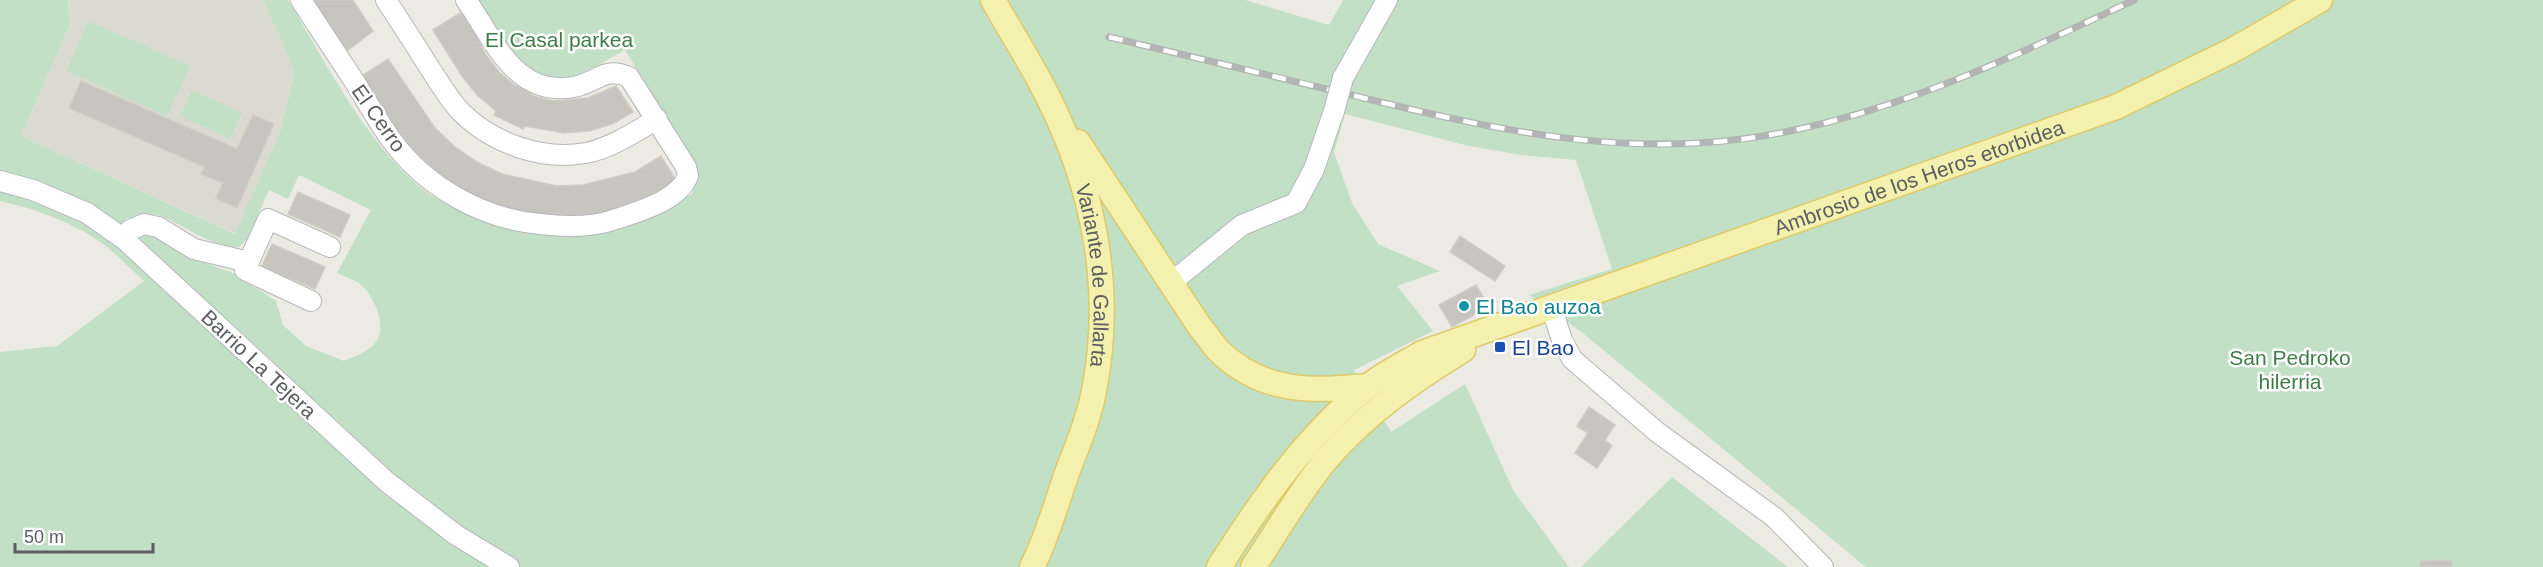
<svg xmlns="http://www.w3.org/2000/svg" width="2543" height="567" viewBox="0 0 2543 567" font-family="Helvetica,sans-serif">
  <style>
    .education { fill: #dbdad1 }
    .green { fill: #c2e0c5; fill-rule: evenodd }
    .building { fill: #c7c5bf; stroke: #cfcdc2; stroke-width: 1.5 }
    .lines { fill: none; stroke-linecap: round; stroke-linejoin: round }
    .minor-casing { stroke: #b5b7bb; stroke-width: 22 }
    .major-casing { stroke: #dfca69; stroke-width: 27 }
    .minor { stroke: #fff; stroke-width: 20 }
    .major { stroke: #f4f1af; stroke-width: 24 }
    .rail-casing { stroke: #b3b4b4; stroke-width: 7 }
    .rail { stroke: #fff; stroke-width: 4.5; stroke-dasharray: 14; stroke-linecap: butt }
    .minor-bridge-casing { stroke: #b5b7bb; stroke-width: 22; stroke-linecap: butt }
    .minor-bridge { stroke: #fff; stroke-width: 20 }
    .culture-dot { fill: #0f9aa8; stroke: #fff; stroke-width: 2 }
    .transit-dot { fill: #1a4fb4; stroke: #fff; stroke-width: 2 }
    .labels { text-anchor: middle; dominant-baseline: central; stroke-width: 5; stroke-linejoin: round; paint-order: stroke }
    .park-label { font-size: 21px; fill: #3f7d48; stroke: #fff }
    .street-label { font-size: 21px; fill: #5b5d61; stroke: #fff }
    .culture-label { font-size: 21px; fill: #0d838f; stroke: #fff; text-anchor: start }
    .transit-label { font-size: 21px; fill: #164399; stroke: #fff; text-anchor: start }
  </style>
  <rect width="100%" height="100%" fill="#ecebe3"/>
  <path class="education" d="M68 0H263L295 72 280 132 236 234 21 136 70 24Z"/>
  <path class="green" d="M0 0H68L70 24 21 136 235 234 280 132 295 72 263 0H288C325 61 359 130 412 180 428 196 449 205 470 214 527 239 580 243 638 220 657 213 674 203 692 194L695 181 696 167 625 50C606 60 587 74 566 78 521 87 495 31 476 0H1245L1329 25 1343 0H2543V567H1866L1579 330 1529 295 1612 269 1576 160 1521 155 1469 146 1345 114 1334 152 1352 203 1378 244 1440 271 1397 286 1433 331 1354 370 1391 432 1465 384 1513 490 1569 567H0V352L57 346 144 281C129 268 115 252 99 241 69 221 35 209 0 201ZM299 175 371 210 337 273C344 276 352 279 359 283 373 294 388 326 376 342 368 352 355 356 344 361L306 346 283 325 276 301 233 273 194 259 156 233 141 235 125 218C137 220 147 211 161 216 186 226 211 247 239 247L247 239 269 190 288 199Z
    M89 21 190 66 167 116 66 71Z
    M192 90 242 113 230 139 180 116Z
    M1672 477 1788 567H1581Z"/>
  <path class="building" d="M309 0H353L373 31 343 54Z
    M460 13 473 29 486 55 499 72 514 85 525 89 533 96 553 101 588 98 616 86 633 112 612 124 589 131 564 133 525 126 523 129 494 115 496 111 478 96 462 76 433 30Z
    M388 59 435 128 455 147 477 162 502 174 556 186 583 185 635 172 661 156 678 184 649 199 618 210 588 216 555 218 524 214 491 204 462 192 435 172 411 148 392 124 362 76Z
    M81 81 237 149 253 115 274 124 237 208 216 198 223 183 201 174 205 167 69 108Z
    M298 192 350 215 340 237 288 214Z
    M1460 236 1505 266 1495 281 1450 252Z
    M272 244 325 267 315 289 262 266Z
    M1476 285 1489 307 1452 327 1439 305Z
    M1589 407 1615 425 1605 440 1612 446 1597 468 1575 453 1588 433 1577 426Z
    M2452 560V567H2420V561Z"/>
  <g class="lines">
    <g class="minor-casing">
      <path id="minor" d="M301 0C319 28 338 56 356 84 367 102 378 121 390 138 424 186 482 219 540 224 565 227 592 228 616 219 640 211 678 201 688 176L686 167 629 77C604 67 600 80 578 86 516 101 494 39 466 0
        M386 0C401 23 416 46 431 70 440 84 449 99 460 111 492 143 541 161 586 153 611 148 635 132 657 119
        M1343 78 1387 0
        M0 181 33 190 87 213 124 239 387 482 456 535 509 567
        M124 239 130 230 144 224 158 227 194 249 249 262
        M1172 282 1242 225 1296 203 1314 169 1334 111
        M311 301 245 270 268 219 330 247
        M1551 306 1562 340 1572 359 1657 432 1774 517 1823 567"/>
    </g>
    <g class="major-casing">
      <g id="major">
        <path id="s1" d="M993 0C1011 32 1031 63 1047 95 1094 187 1114 289 1094 391 1089 419 1077 446 1067 473 1056 504 1047 538 1032 567"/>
        <path d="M1078 142 1200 327C1207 335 1213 345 1220 352 1264 394 1313 391 1368 386"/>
        <path id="s2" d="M1219 567C1261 501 1306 436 1367 387 1384 373 1404 364 1422 353L2116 107 2235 49 2320 0"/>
        <path d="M1253 567C1277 532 1298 494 1325 461 1364 415 1412 381 1463 350"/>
      </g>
    </g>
    <use href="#minor" class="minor"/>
    <use href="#major" class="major"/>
    <g class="rail-casing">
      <path id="rail" d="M1109 37C1187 56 1265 74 1343 93 1490 129 1633 163 1785 132 1907 108 2022 53 2134 0"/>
    </g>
    <use href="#rail" class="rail"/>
    <g class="minor-bridge-casing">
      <path id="minor-bridge" d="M1334 111 1343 78"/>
    </g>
    <use href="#minor-bridge" class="minor-bridge"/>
  </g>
  <circle class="culture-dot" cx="1464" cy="306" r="6"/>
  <rect class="transit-dot" x="1494" y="341" width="12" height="12" rx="3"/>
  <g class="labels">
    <g class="park-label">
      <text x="559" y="39">El Casal parkea</text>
      <text x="2290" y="357">San Pedroko<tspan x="2290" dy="24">hilerria</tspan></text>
    </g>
    <g class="street-label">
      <text transform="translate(379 118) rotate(55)">El Cerro</text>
      <text stroke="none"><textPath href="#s2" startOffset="826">Ambrosio de los Heros etorbidea</textPath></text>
      <text stroke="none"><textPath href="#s1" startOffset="298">Variante de Gallarta</textPath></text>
      <text transform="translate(259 364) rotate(43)">Barrio La Tejera</text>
    </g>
    <g class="culture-label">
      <text x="1476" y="306">El Bao auzoa</text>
    </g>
    <g class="transit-label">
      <text x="1512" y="347">El Bao</text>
    </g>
  </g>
  <path d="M15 543v9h138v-9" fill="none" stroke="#5b5d61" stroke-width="3"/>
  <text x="24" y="543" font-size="18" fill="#5b5d61" stroke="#ffffff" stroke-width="4.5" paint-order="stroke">50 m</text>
</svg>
